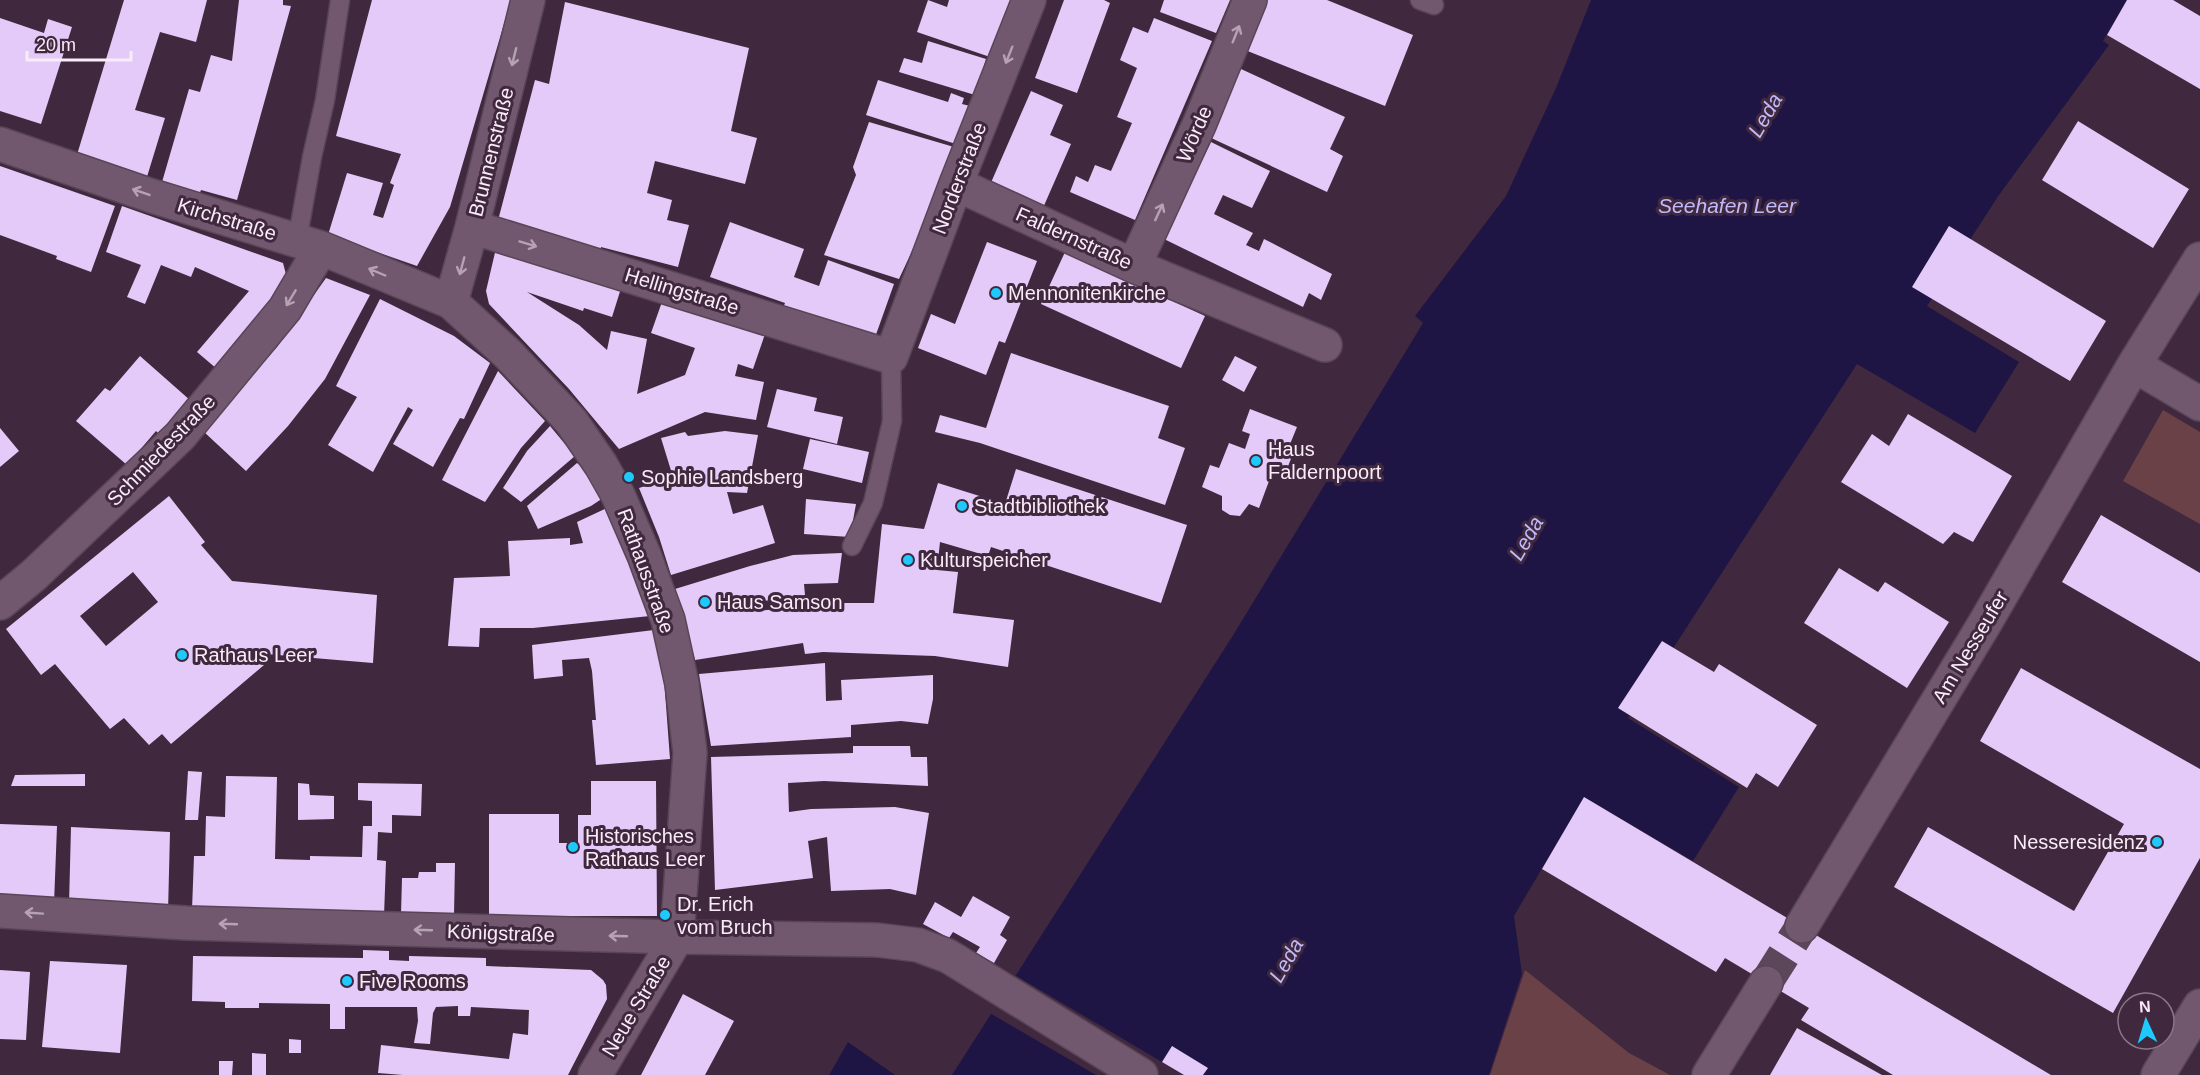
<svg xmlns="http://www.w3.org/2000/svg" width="2200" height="1075" viewBox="0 0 2200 1075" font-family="Helvetica,sans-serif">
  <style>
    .green { fill: #694146 }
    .water { fill: #1f1544 }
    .pier { fill: #40293e }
    .building { fill: #e3caf9; fill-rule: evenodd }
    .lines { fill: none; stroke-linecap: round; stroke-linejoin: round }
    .street-tunnel { stroke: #5c465a; stroke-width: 33; stroke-dasharray: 33 16; stroke-linecap: butt }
    .lane-casing { stroke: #594557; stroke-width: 21 }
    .street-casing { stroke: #594557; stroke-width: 36 }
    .lane { stroke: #71586e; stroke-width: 18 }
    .street { stroke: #71586e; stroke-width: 33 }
    .oneway { stroke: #b6a2b3 }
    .poi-dot { fill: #1ec9fd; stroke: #40293e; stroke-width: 2 }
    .labels { text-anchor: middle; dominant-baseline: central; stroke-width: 6; stroke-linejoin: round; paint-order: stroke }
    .street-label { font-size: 20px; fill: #faebf8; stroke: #40293e }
    .poi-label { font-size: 20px; fill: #faebf8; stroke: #40293e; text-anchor: start }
    .water-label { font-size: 21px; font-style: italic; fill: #c0bafc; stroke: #40293e }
  </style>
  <rect width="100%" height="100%" fill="#40293e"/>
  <path class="green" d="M2163 410 2200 432V524L2123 481Z
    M1525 970 1629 1053 1670 1075H1490Z"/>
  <path class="water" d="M1591 0H2127L2103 41 2109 45 1999 195 1927 306 2019 362 1975 433 1857 364 1628 718 1739 787 1693 861 1584 797 1514 916 1522 974 1489 1075H952L1232 637 1423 323 1415 316 1506 196 1556 88Z
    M848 1042 895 1075H829Z"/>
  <path class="pier" d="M1013 974 1162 1062 1184 1075H1096L988 1012Z"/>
  <path class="building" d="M124 0H207L196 42 160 32 135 110 165 118 146 180 76 158Z
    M239 0H283V5L291 6 237 200 201 190 197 200 160 189 189 89 200 92 211 55 232 61Z
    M372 0H511L450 207 417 266 328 235 347 173 383 183 373 215 383 218 394 185 390 183 401 154 336 136Z
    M928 0 947 7 949 0H1013L993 58 917 32Z
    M1064 0H1104L1110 3 1077 93 1035 78Z
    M1164 0H1230L1216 33 1160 12Z
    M1265 0H1327L1413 35 1385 106 1245 50Z
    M2127 0H2173L2200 16V89L2107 35Z
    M565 2 749 48 731 131 757 138 745 184 655 161 647 193 672 200 667 220 689 225 678 267 601 247 599 255 496 228 535 80 549 84Z
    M0 18 44 33 48 19 72 27 41 124 0 111Z
    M1154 18 1212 41 1135 220 1070 192 1076 176 1088 182 1095 165 1111 171 1132 123 1117 117 1137 68 1120 60 1133 27 1148 33Z
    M928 41 986 59 975 95 899 72 904 58 922 63Z
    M1241 69 1345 117 1330 149 1343 156 1327 192 1209 137Z
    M878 80 948 102 951 93 964 98 962 104 974 107 962 146 866 115Z
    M1031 91 1063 105 1050 135 1071 144 1039 217 986 194Z
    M2078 121 2189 189 2153 248 2042 180Z
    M869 122 954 147 938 195 899 279 824 255 856 175 853 167Z
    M1211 142 1270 171 1252 208 1223 195 1214 214 1253 233 1246 245 1259 251 1264 239 1332 274 1321 300 1309 293 1303 307 1164 239Z
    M0 166 115 206 91 272 56 259 57 256 0 235Z
    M122 206 283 263 287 278 272 303 217 369 197 352 249 291 195 267 191 277 161 265 145 304 127 297 141 265 106 252Z
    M730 222 804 249 794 277 819 286 828 260 894 284 873 343 782 311 785 303 710 277Z
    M1949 226 2106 321 2070 381 1912 287Z
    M987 242 1037 261 1005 343 999 341 986 375 918 348 931 314 955 324Z
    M497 244 623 282 612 317 584 308 583 311 527 292 579 325 607 350 611 331 647 339 637 394 685 375 695 348 651 333 663 299 765 334 753 369 738 364 735 376 764 382 756 420 705 412 619 449 569 389 489 304 486 291Z
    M1065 252 1205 316 1181 368 1041 304Z
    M326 278 370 295 325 379 288 426 246 471 203 431 277 347Z
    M380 299 454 336 490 363 464 419 460 418 433 467 393 444 413 410 408 407 373 472 328 445 357 397 336 386Z
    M1011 353 1169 406 1158 438 1185 448 1165 505 980 443 935 432 940 415 986 428Z
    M140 356 191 401 161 436 156 431 127 465 76 421 105 388 110 391Z
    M1235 356 1257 367 1244 392 1222 380Z
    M498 371 545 421 521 448 485 502 442 480Z
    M777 389 817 398 814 411 843 417 837 444 767 427Z
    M1250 409 1297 427 1286 454 1292 456 1284 477 1272 473 1259 508 1249 504 1240 516 1230 515 1222 510V496L1202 487 1210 465 1219 468 1229 443 1245 449 1250 434 1242 431Z
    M1908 414 2012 476 1973 542 1954 532 1943 544 1841 482 1872 434 1889 446Z
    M550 426 575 456 521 502 503 488 527 451Z
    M0 428 19 451 0 467Z
    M725 431 758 435 747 493 727 492 733 514 763 505 775 543 671 575 659 537 639 488 673 477 661 438 685 432 688 436Z
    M810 439 869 452 862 483 803 469Z
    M577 463 583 468 603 498 591 506 538 529 527 506Z
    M1016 469 1187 525 1161 603 991 547 988 556 940 542 937 570 958 572 953 613 1014 620 1008 667 935 656 823 652 805 654 803 643 695 660 675 589 750 566 793 555 842 553 838 583 804 584 805 595 756 602 758 611 840 603H874L882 524 924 529 938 483 1005 504Z
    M169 496 205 542 201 545 232 581 377 595 373 663 266 654 264 665 171 744 162 734 149 745 124 718 110 729 55 664 41 675 6 629ZM133 572 158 602 106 646 80 616Z
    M806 499 856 504 850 537 804 534Z
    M609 507 650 616 533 628H480L479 647 448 646 454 578 510 576 508 541 570 538V545L583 543 577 522Z
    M2101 515 2200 573V662L2062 582Z
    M1839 568 1878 592 1885 582 1949 622 1907 688 1804 623Z
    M654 630 663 665 670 759 596 765 592 720H596L592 671 589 658 562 660 563 676 534 679 532 645Z
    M1662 641 1714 672 1719 664 1817 725 1778 787 1756 773 1747 788 1618 708Z
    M825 663 826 701 842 700 841 680 933 675V699L928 724 901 721 851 725V737L711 746 699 674Z
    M2021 668 2200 769V858L2113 1013 1894 887 1928 827 2074 911 2124 824 1980 741Z
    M853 746H910L911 757H927L928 786 824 781 788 783 789 812 811 809 895 807 929 813 916 895 890 889 831 891 827 837 808 841 813 878 715 890 711 757 853 753Z
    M188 771 202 772 198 820H185Z
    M85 774V786H11L15 775Z
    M226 776 277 777 275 859 310 860V856L362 857 363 826H372V801L358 800V783L422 784 421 816 392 815V833L378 832 377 860 386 861 384 916 192 910 194 856H205L206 816 225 817Z
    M591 781H656L657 916H489V814H559V843H578V815H591Z
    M298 783 309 784 310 795 334 796V819L298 820Z
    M1584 797 2051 1075H1893L1801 1020 1809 1008 1725 958 1716 972 1542 869Z
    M0 824 57 826 54 904 0 901Z
    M71 827 170 832 168 912 69 905Z
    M436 863H455L454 915 401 914 402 878H418L419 872H436Z
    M973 896 1010 917 1000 935 1007 940 994 963 976 953 980 947 953 932 949 938 923 924 935 902 961 917Z
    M363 950 389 951V960L409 961V956L486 958V966L591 970 603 980 606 985 607 999 568 1075H403L378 1073 381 1045 509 1059 513 1033 528 1035 529 1010 471 1007 470 1016H458V1006L436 1007 433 1013 430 1044 414 1043 418 1021 417 1007H345V1029H330V1004L259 1003V1008H225V1002L192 1001 193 956 363 958Z
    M50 961 127 965 120 1053 42 1047Z
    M0 970 30 972 26 1040 0 1039Z
    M683 994 734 1021 705 1075H641Z
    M1797 1028 1882 1075H1770Z
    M289 1039 301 1040V1053H289Z
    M1172 1046 1208 1068 1203 1075H1184L1162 1062Z
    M252 1053 266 1054V1075H252Z
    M219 1061H233L232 1075H219Z"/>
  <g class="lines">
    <path class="street-tunnel" d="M1766 983 1802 926"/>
    <g class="lane-casing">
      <path id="lane" d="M1420 0 1434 5
        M297 241 312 157 325 100 340 0
        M852 546 873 503 892 421 891 357"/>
    </g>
    <g class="street-casing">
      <path id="street" d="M0 144 152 196 321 248 451 302 508 354 571 421 601 465 618 495 644 555 668 620 682 684 690 753 677 937 595 1075
        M956 184 1134 266 1325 345
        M472 227 891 357 956 184 1029 0
        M1134 266 1199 125 1250 0
        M451 302 472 227 528 0
        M2134 365 2200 404
        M0 603 34 575 180 436 285 309 321 248
        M0 911 186 923 677 937 877 940 918 945 948 956 1141 1075
        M1802 926 1985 623 2134 365 2200 259
        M1709 1075 1766 983
        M2158 1075 2200 1006"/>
    </g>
    <use href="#lane" class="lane"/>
    <use href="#street" class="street"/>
  </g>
  <defs><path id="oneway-shaft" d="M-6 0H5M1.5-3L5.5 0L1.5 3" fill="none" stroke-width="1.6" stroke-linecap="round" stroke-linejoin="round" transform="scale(1.5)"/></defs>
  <g class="oneway">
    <use href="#oneway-shaft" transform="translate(1236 34) rotate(-68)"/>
    <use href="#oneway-shaft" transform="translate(1009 55) rotate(112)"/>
    <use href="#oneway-shaft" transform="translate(514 57) rotate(104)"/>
    <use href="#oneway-shaft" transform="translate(141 192) rotate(-161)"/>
    <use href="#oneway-shaft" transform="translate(1159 212) rotate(-65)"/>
    <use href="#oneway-shaft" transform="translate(528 244) rotate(17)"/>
    <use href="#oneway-shaft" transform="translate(462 266) rotate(105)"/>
    <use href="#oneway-shaft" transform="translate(377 272) rotate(-157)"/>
    <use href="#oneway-shaft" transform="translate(291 298) rotate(121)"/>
    <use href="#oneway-shaft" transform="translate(34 913) rotate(-176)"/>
    <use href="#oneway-shaft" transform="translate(228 924) rotate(-178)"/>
    <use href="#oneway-shaft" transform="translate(423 930) rotate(-178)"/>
    <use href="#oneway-shaft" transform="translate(618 936) rotate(-178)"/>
  </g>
  <g class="poi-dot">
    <circle cx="996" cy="293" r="6"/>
    <circle cx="1256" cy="461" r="6"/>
    <circle cx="629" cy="477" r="6"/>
    <circle cx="962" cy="506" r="6"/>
    <circle cx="908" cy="560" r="6"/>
    <circle cx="705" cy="602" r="6"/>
    <circle cx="182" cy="655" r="6"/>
    <circle cx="2157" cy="842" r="6"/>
    <circle cx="573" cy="847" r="6"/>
    <circle cx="665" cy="915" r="6"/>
    <circle cx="347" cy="981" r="6"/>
  </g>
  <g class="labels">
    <g class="street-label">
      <text transform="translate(1194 134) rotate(-66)">Wörde</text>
      <text transform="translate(491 152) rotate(-76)">Brunnenstraße</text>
      <text transform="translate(959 178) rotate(-69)">Norderstraße</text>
      <text transform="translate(227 219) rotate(17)">Kirchstraße</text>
      <text transform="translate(1074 238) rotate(24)">Faldernstraße</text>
      <text transform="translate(682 291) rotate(17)">Hellingstraße</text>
      <text transform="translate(161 450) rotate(-46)">Schmiedestraße</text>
      <text transform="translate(646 571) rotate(70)">Rathausstraße</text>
      <text transform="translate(1970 647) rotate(-59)">Am Nesseufer</text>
      <text transform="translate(501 933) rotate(2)">Königstraße</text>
      <text transform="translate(636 1006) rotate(-59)">Neue Straße</text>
    </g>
    <g class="poi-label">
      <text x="1008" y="293">Mennonitenkirche</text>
      <text x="1268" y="449">Haus<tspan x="1268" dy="23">Faldernpoort</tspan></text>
      <text x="641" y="477">Sophie Landsberg</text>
      <text x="974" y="506">Stadtbibliothek</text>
      <text x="920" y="560">Kulturspeicher</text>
      <text x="717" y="602">Haus Samson</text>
      <text x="194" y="655">Rathaus Leer</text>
      <text x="585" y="836">Historisches<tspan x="585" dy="23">Rathaus Leer</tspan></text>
      <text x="2145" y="842" text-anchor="end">Nesseresidenz</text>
      <text x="677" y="904">Dr. Erich<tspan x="677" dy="23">vom Bruch</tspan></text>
      <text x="359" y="981">Five Rooms</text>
    </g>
    <g class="water-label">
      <text transform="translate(1765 115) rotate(-60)">Leda</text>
      <text x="1727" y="205">Seehafen Leer</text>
      <text transform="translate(1526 538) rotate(-60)">Leda</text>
      <text transform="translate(1286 960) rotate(-60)">Leda</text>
    </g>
  </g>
  <g transform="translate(2146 1021) rotate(356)"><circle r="28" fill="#40293e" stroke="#8a7788" stroke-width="1.5"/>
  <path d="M0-4.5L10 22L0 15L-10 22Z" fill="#1ec9fd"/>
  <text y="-9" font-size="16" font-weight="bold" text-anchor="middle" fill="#faebf8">N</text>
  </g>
  <path d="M27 51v9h104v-9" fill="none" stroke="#faebf8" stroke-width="3"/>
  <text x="36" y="51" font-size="18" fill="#faebf8" stroke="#40293e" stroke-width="4.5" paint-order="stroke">20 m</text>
</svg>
